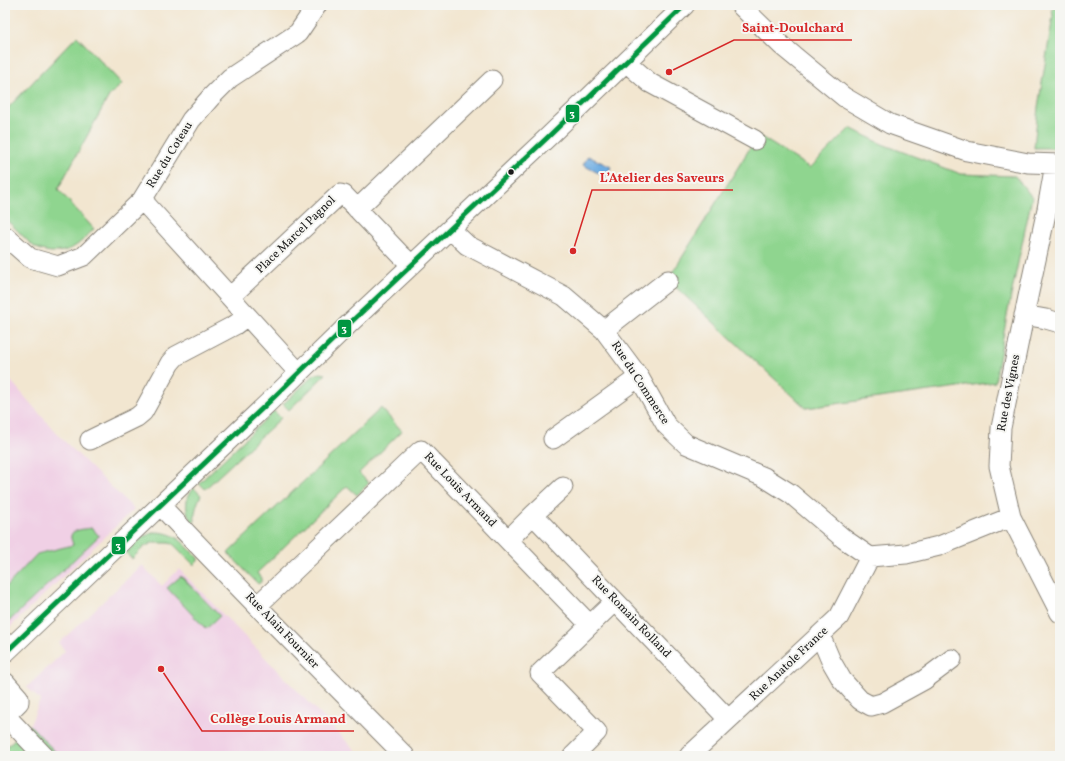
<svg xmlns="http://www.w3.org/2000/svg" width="1065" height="761" viewBox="0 0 1065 761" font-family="Vollkorn,serif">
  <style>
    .built { fill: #f0d0e5 }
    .green { fill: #8fd58f; stroke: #567856 }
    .water { fill: #70ade2; stroke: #46647f }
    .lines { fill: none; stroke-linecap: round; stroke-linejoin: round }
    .minor-casing { stroke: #878176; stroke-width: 21 }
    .minor { stroke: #fff; stroke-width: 19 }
    .bus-1-casing { stroke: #f6f6f2; stroke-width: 8 }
    .bus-1 { stroke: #009641; stroke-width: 5 }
    .bus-dot { fill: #1c1c1c; stroke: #f6f6f2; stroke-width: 1.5 }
    .labels { text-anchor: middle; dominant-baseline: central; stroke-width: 4; stroke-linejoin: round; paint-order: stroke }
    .street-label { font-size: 12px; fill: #1c1c1c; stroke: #f6f6f2 }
    .leader { fill: none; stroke: #d62828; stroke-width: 1.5 }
    .callout-dot { fill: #d62828; stroke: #f6f6f2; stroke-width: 1.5 }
    .callout-label { font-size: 13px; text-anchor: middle; font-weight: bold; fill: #d62828; stroke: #f6f6f2; stroke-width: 4; stroke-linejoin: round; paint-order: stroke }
    .line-badge { stroke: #f6f6f2; stroke-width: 1.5 }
    .badge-label { font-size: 11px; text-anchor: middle; font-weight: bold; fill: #fff }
  </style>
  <rect width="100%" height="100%" fill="#f6f6f2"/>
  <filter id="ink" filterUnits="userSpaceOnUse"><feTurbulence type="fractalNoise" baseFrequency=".025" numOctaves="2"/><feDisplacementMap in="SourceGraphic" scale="8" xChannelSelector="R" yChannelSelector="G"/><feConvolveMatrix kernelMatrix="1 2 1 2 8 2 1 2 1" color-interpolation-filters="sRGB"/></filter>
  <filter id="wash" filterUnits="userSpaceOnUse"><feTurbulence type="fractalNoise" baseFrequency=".012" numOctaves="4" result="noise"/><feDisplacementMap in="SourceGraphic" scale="16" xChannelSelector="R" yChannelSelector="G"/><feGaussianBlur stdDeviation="0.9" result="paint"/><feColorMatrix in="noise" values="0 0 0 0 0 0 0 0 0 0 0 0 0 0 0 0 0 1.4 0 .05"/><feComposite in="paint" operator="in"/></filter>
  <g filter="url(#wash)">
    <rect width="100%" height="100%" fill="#f2e6d0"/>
    <path class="built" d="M5 374 59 436 134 509 5 632Z
      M142 565 162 586 179 569 361 756H59L30 725 40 700 27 687 65 651 59 643Z"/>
    <path class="green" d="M1060 5V148H1034L1038 107 1053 16 1052 9Z
      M77 36 122 84 109 96 58 189 94 229C87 236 79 245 70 249 58 254 42 253 32 245 23 237 15 227 5 219V111Z
      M850 128 882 144 961 174 1015 176 1032 197 1008 310 995 382 806 408 668 280 758 135 810 168Z
      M320 373 326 374 289 410 283 404 314 375Z
      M381 408 402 431 359 473 369 483 357 495 347 486 257 573 261 578V582L258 584 228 553Z
      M274 411 281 418 205 489 199 483Z
      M194 488 201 495C197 503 194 512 195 521L192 523C187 516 185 505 188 497 189 494 192 491 194 488Z
      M92 528 99 536 5 625V588L37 554 73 545C73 543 70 538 71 536 71 529 87 529 92 528Z
      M154 532C177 532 183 543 198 558V561L195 564H193L173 544 168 543H152L144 547 132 559 126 553C135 543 141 537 154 532Z
      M181 576 220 616 206 629 167 588Z
      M30 725 59 756H5V748Z"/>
    <path class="water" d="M588 156 611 167 606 177 583 165Z"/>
  </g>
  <g filter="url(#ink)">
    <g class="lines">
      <g class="minor-casing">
        <path id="minor" d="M740 5 782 46 844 97 890 124 967 151 1028 163 1060 164
          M626 62 650 83 755 140
          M1055 164 1047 209 1029 292 1001 428 999 466 1011 517 1060 613
          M357 209 492 80
          M450 229 467 245 564 296 604 330 639 377 666 425 686 444 764 477 791 494 844 539 870 557 906 554 939 546 1011 517
          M5 236 30 258 58 266 84 256 142 200
          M230 297 340 194 344 195 400 254 412 265
          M1024 315 1046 319 1060 323
          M604 330 668 280
          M299 373 142 200 191 120 211 97 230 78 298 33 317 5
          M553 439 639 377
          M90 440 137 417 143 412 170 363 176 356 235 325 247 316
          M160 505C240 590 323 673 405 756
          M533 515 563 487
          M508 540 533 515 728 719
          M257 606 421 450 590 625 540 673 597 732 573 756
          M590 625 615 601
          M820 635 831 661 842 680 860 700 871 706 882 703 924 680 952 659
          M5 653 271 400 350 323 548 137 685 5
          M5 682 19 698V702L5 716
          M5 715 44 756
          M689 756 839 617 870 557"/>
      </g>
      <use href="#minor" class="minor"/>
      <g class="bus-1-casing">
        <path id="bus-1" d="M5 653 271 400 350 323 548 137 685 5"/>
      </g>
      <use href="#bus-1" class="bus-1"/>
    </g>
  </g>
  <circle class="bus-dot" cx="511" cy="172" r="3.5"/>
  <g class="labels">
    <g class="street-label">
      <text transform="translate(170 155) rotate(-58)">Rue du Coteau</text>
      <text transform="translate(296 235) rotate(-44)">Place Marcel Pagnol</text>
      <text transform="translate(640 383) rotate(57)">Rue du Commerce</text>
      <text transform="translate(1009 393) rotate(-79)">Rue des Vignes</text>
      <text transform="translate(460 490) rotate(46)">Rue Louis Armand</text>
      <text transform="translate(631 617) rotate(46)">Rue Romain Rolland</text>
      <text transform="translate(282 631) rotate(46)">Rue Alain Fournier</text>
      <text transform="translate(789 664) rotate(-43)">Rue Anatole France</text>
    </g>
  </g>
  <path class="leader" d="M669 72L734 40H852M573 251L592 190H733M161 669L202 731H354"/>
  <g class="callout-dot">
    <circle cx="669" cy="72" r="4"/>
    <circle cx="573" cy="251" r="4"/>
    <circle cx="161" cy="669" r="4"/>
  </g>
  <g class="callout-label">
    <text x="793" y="32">Saint-Doulchard</text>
    <text x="662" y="182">L’Atelier des Saveurs</text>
    <text x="278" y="723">Collège Louis Armand</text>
  </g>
  <g class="line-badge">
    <rect x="565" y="104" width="15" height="19" rx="4" fill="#009641"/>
    <rect x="337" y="319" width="15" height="19" rx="4" fill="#009641"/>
    <rect x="111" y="536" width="15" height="19" rx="4" fill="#009641"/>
  </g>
  <g class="badge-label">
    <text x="572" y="117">3</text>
    <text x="344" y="332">3</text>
    <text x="118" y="549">3</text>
  </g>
  <rect width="1065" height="761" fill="none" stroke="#f6f6f2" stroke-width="20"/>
</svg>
